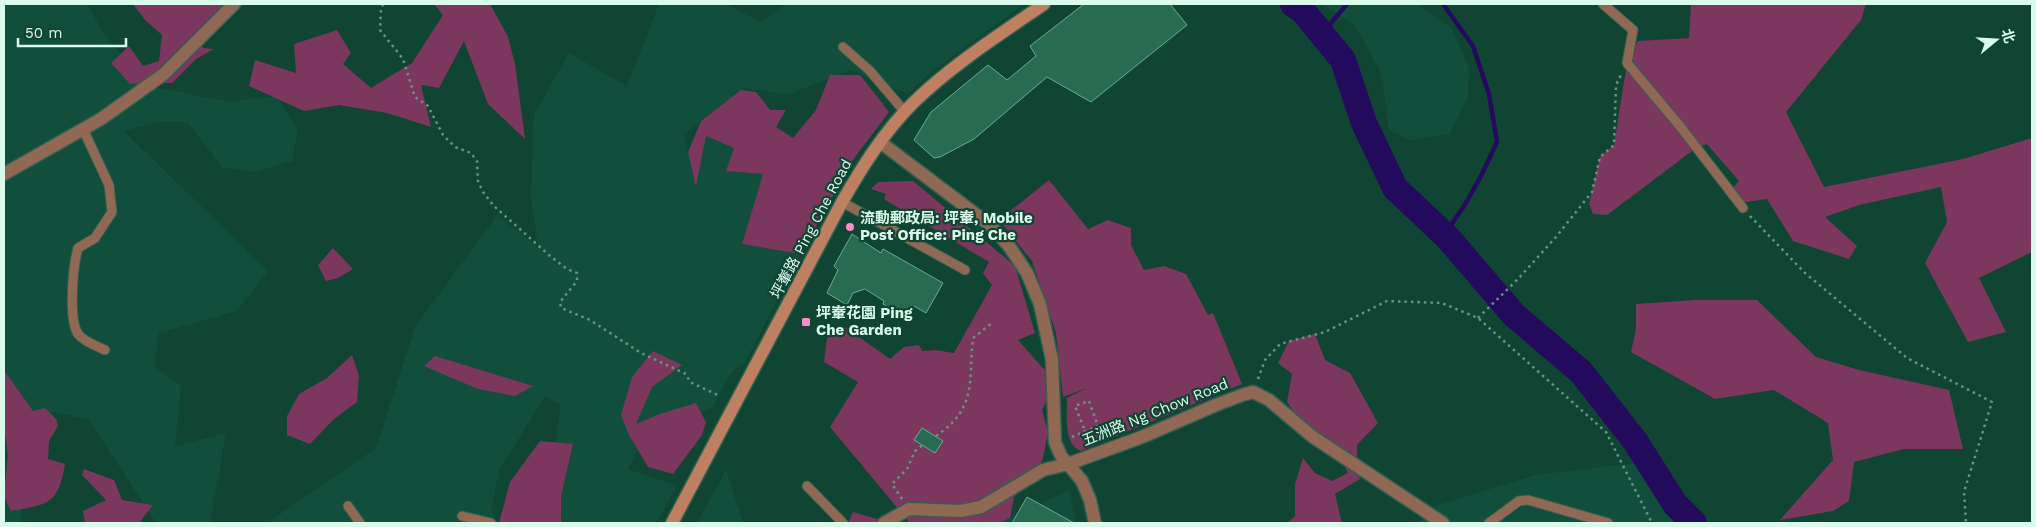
<svg xmlns="http://www.w3.org/2000/svg" width="2036" height="527" viewBox="0 0 2036 527" font-family="'Work Sans','Noto Sans SC',sans-serif">
  <style>
    .built { fill: #114f3c }
    .green { fill: #7c375f }
    .lines { fill: none; stroke-linecap: round; stroke-linejoin: round }
    .stream { stroke: #240a5d; stroke-width: 4.5 }
    .river { stroke: #240a5d; stroke-width: 26 }
    .building { fill: #276b53; stroke: #6aab91 }
    .lane-casing { stroke: #306151; stroke-width: 11 }
    .street-casing { stroke: #306151; stroke-width: 15 }
    .secondary-casing { stroke: #306151; stroke-width: 15 }
    .path { stroke: #689484; stroke-width: 2.5; stroke-dasharray: 2.5 4; stroke-linecap: butt }
    .lane { stroke: #906854; stroke-width: 9 }
    .street { stroke: #906854; stroke-width: 12 }
    .secondary { stroke: #be8061; stroke-width: 12 }
    .poi-dot { fill: #f98fc9; stroke: #104433; stroke-width: 2 }
    .labels { text-anchor: middle; dominant-baseline: central; stroke-width: 4.5; stroke-linejoin: round; paint-order: stroke }
    .poi-label { font-size: 15px; font-weight: bold; fill: #dafaec; stroke: #104433; text-anchor: start }
    .street-label { font-size: 15px; fill: #dafaec; stroke: #104433 }
  </style>
  <rect width="100%" height="100%" fill="#104433"/>
  <path class="built" d="M4 4H87L103 32 147 86 230 102 276 96 298 131 292 161 256 172 223 168 187 122H158L124 131 268 271 237 311 159 333 154 366 181 386 175 446 226 433 210 523H156L89 420 54 412 19 430 22 523H4Z
    M659 4H725L761 22 786 4H1024L930 73 908 94 850 70 787 95 744 88 684 134 696 186 706 135 734 147 727 171 763 174 742 244 801 254 745 362 731 372 713 407 646 433 628 469 677 486 656 523H549V492L561 405 545 396 499 471 491 511 497 523H267L376 448 416 325 497 216 538 247 531 194 534 115 569 53 627 86Z
    M1322 4H1418L1452 29 1469 68 1468 96 1449 134 1410 140 1389 130 1382 74 1355 26Z
    M1634 463 1674 523H1417L1441 504 1535 475Z
    M726 470 743 523H697Z
    M1070 490 1075 523H999L1010 518Z"/>
  <path class="green" d="M133 4H244L228 20 199 28 203 48 214 49 196 59 172 83 130 84 111 63 129 46 143 66 159 61 162 35 145 20Z
    M434 4H490L508 37 515 64 525 139 488 104 464 41 439 88 421 85 431 127 387 113 339 105 304 111 249 86 255 60 296 73 294 44 337 30 351 53 343 64 371 88 412 63 443 15Z
    M1691 4H1866L1861 20 1786 112 1824 187 1963 159 2032 138V252L1979 278 2006 332 1968 342 1925 263 1947 222 1941 187 1859 205 1825 217 1857 246 1849 259 1793 241 1767 199 1739 203 1730 191 1739 181 1707 144 1696 148 1607 215 1593 214 1589 204 1600 157 1614 145 1627 63 1638 41 1689 38Z
    M830 75H860L889 112 852 161 801 254 742 244 763 174 726 171 734 148 706 136 696 187 688 152 701 121 741 90 756 92 770 110H786L776 127 793 138 816 110Z
    M1049 180 1088 229 1108 220 1131 228V245L1144 270 1164 266 1186 274 1208 315 1213 313 1242 384 1090 447 1081 451C1063 444 1067 414 1067 398L1087 388 1063 397 1056 333 1032 261 999 220Z
    M913 181 1015 266 1035 333 1018 340 1042 367 1053 376 1052 389 1042 410 1048 432 1043 458 1038 470 1014 497 1010 518 999 523H910L830 427 858 382 824 362 827 338 845 327 890 359 904 347 919 345 922 351 935 350 954 353 992 285 983 273 989 262 884 199 886 194 871 189 878 182Z
    M333 248 353 269 338 278 326 281 318 265Z
    M1695 300H1757L1816 357 1859 370 1949 390 1963 449H1904L1854 462 1849 501 1833 511 1780 520 1833 460 1828 423 1774 390 1715 399 1631 352 1636 329V304Z
    M1315 334 1325 360 1350 373 1378 423 1357 445V466L1360 479 1335 494 1342 523H1287L1295 516V484L1303 458 1315 473 1332 481 1348 473 1337 453 1298 418 1287 402 1292 374 1278 363 1289 341Z
    M653 351 682 365 652 387 636 424 660 414 696 403 706 422 702 435 673 474 648 467 629 435 621 415 632 377Z
    M352 355 359 376 357 402 334 419 310 444 287 435V416L299 394 327 378Z
    M435 356 533 386 515 396 478 389 424 366Z
    M6 373 33 411 45 408 56 419 58 426 49 441 48 459 65 464C58 505 49 504 11 511L4 496 8 455 4 426V375Z
    M540 441 573 444 561 496V523H499L510 482Z
    M84 469 114 480 122 500 153 505 139 523H85L83 511 106 500 82 475Z
    M853 512 884 521 885 523H848Z"/>
  <g class="lines">
    <path class="stream" d="M1443 4 1473 46 1489 94 1497 142 1483 172 1466 203 1444 235
      M1322 34 1347 4"/>
    <path class="river" d="M1293 4 1303 11 1343 60 1364 123 1395 188 1448 238 1514 315 1581 372 1635 441 1675 504 1694 523"/>
  </g>
  <path class="building" d="M1084 4H1170L1187 25 1091 102 1047 77 974 139 940 157 934 158 914 140 931 112 988 65 1007 80 1036 56 1030 46Z
    M852 234 881 253 883 249 943 283 926 313 914 306 908 318 883 304 884 301 865 289 853 293 847 305 827 293 838 270 834 266Z
    M922 428 943 441 935 453 914 440Z
    M1027 497 1074 523H1012Z"/>
  <g class="lines">
    <g class="lane-casing">
      <path id="lane" d="M1603 4 1633 30 1627 63 1679 125 1743 208
        M843 47 870 71 905 112
        M83 129 109 185 112 212 95 238 78 248C73 266 68 318 78 334 84 342 97 346 105 350
        M842 202 965 270
        M807 486 843 523
        M348 506 360 523
        M462 516 491 523
        M1489 523 1519 501 1528 500 1608 523"/>
    </g>
    <g class="street-casing">
      <path id="street" d="M880 142 990 225 1009 246 1027 273 1040 304 1052 360 1055 442 1061 456 1082 481 1090 500 1095 523
        M4 174 101 119 164 74 234 4
        M884 523 909 509 961 511 981 507 1043 470 1068 464 1142 437 1216 405 1242 395 1253 392 1269 400 1313 437 1443 523"/>
    </g>
    <g class="secondary-casing">
      <path id="secondary" d="M672 523 842 202C862 167 884 132 913 103 952 65 999 35 1044 4"/>
    </g>
    <path class="path" d="M383 4 381 10 380 30 403 59 415 97 428 106 443 135 455 147 471 153 477 161 478 181 483 192 494 206 550 256 567 269 577 273V281L560 302 561 308 590 320 641 353 686 374 690 382 720 396
      M1750 216 1805 273 1907 358 1992 402 1964 492 1966 523
      M1478 318 1518 279 1556 237 1592 192 1600 157 1614 145 1616 85 1621 75
      M1258 379 1265 360 1280 344 1325 332 1387 301 1442 303 1478 318 1606 432 1652 523
      M936 436C978 407 968 382 973 338L992 323
      M1072 437 1098 426 1089 401 1075 406 1085 431
      M902 499 892 484 907 469 915 451 923 445"/>
    <use href="#lane" class="lane"/>
    <use href="#street" class="street"/>
    <use href="#secondary" class="secondary"/>
  </g>
  <g class="poi-dot">
    <circle cx="850" cy="227" r="5"/>
    <rect x="801" y="317" width="10" height="10" rx="2.5"/>
  </g>
  <g class="labels">
    <g class="poi-label">
      <text x="860" y="218">流動郵政局: 坪輋, Mobile<tspan x="860" dy="17">Post Office: Ping Che</tspan></text>
      <text x="816" y="313">坪輋花園 Ping<tspan x="816" dy="17">Che Garden</tspan></text>
    </g>
    <g class="street-label">
      <text transform="translate(811 229) rotate(-62)">坪輋路 Ping Che Road</text>
      <text transform="translate(1155 412) rotate(-22)">五洲路 Ng Chow Road</text>
    </g>
  </g>
  <rect width="2036" height="527" fill="none" stroke="#dafaec" stroke-width="10"/>
  <g transform="translate(1996 40) rotate(72)" stroke="#104433" stroke-width="4" paint-order="stroke">
  <path d="M0-4L9 19L0 12L-9 19Z" fill="#dafaec"/>
  <text y="-8" font-size="14" font-weight="bold" text-anchor="middle" fill="#dafaec">北</text>
  </g>
  <path d="M18 38v8h108v-8" fill="none" stroke="#dafaec" stroke-width="2.5"/>
  <text x="25" y="38" font-size="15" fill="#dafaec" stroke="#104433" stroke-width="4" paint-order="stroke">50 m</text>
</svg>
